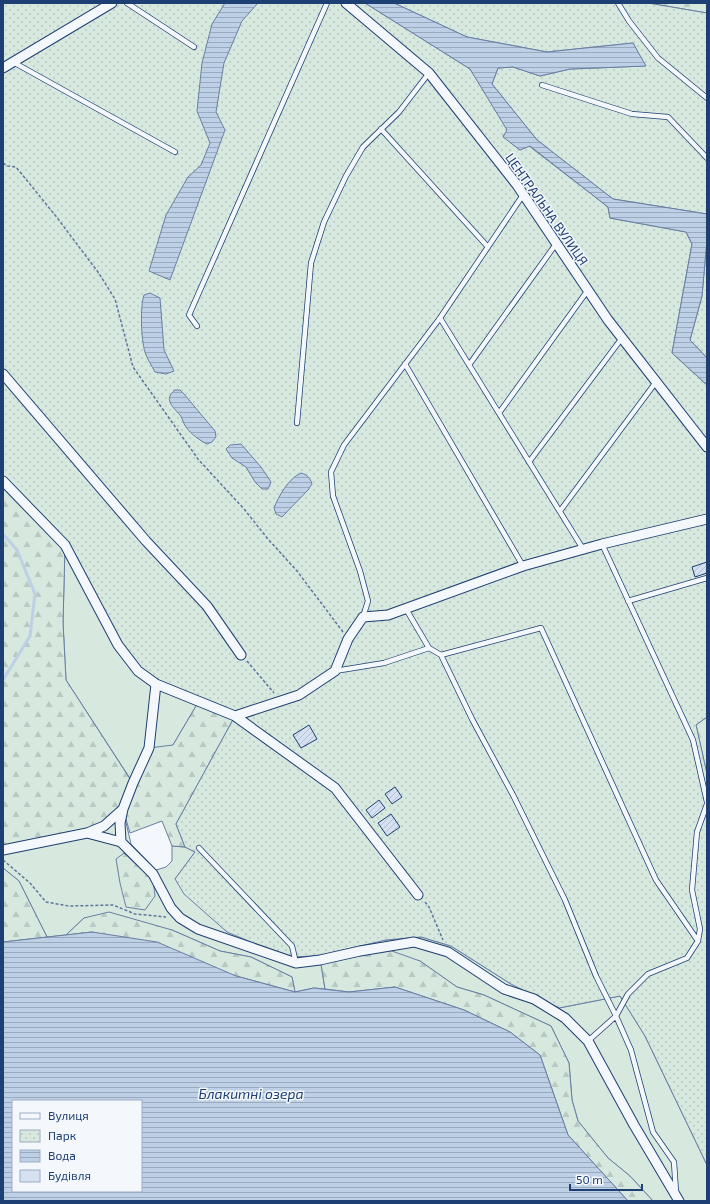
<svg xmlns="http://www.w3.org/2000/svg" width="710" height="1204" viewBox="0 0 710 1204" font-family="'Exo 2',sans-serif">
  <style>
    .grass { fill: #d7e8df; stroke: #687fa3 }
    .forest { fill: url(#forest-firs); stroke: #687fa3 }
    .park { fill: url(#park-dots); stroke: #687fa3 }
    .water { fill: url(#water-rules); stroke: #687fa3; fill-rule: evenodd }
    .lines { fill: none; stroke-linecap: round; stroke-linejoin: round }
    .stream { stroke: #bed0e5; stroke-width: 3 }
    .building { fill: url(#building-hatch); stroke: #1d3f73 }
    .service-casing { stroke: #1d3f73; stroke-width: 6 }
    .minor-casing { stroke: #1d3f73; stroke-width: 11 }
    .path { stroke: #5e769c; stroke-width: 1.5; stroke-dasharray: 3 2; stroke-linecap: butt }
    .service { stroke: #f4f7fb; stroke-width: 4.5 }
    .minor { stroke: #f4f7fb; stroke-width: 9 }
    .labels { text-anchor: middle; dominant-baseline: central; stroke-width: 3; stroke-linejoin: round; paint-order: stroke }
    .street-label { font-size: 13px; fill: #1d3f73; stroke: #f4f7fb }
    .water-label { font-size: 14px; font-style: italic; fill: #1d3f73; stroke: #f4f7fb }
  </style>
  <defs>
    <pattern id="forest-firs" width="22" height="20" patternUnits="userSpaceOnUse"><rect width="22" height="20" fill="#d7e8df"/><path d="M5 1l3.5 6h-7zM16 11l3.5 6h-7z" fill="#b8c8c3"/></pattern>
    <pattern id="park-dots" width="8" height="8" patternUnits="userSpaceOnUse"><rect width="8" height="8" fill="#d7e8df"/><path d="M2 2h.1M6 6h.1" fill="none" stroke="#b8c8c3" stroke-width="1.8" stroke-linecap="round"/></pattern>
    <pattern id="water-rules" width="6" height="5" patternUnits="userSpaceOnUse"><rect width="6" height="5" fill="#bed0e5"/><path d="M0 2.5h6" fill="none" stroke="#9aaabe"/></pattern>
    <pattern id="building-hatch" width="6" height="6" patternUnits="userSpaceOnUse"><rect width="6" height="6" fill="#d5e0f0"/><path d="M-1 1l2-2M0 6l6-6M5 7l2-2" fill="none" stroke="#b6c1d1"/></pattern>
  </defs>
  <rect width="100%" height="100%" fill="#f4f7fb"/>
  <path class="grass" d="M65 545 199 701 173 745 133 783 66 680 63 623Z
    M123 809 131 844 156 870 166 867 172 861V846L185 847 195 852 175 879 386 940 421 937 451 946 511 984 559 1008 620 996 645 1036 707 1165V1201H653L630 1176 608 1158 578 1121 572 1100 569 1063 551 1026 484 995 457 987 420 961 321 964 325 989 314 988 295 992 292 977 251 957 220 951 172 930 84 918 66 935 47 937 19 881 3 868V850Z"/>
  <path class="forest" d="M648 3H707V13L654 4Z
    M3 481 65 545 63 623 66 680 132 782 149 748 173 745 199 701 235 716 176 824 185 847 172 846 162 821 130 833 123 809 104 826 3 850Z
    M707 717V774L696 725Z
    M124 853 153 880 155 896 145 910 126 907 120 883 116 859Z
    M3 868 19 881 47 937 3 942Z
    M109 912 172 930 220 951 251 957 292 977 295 992 236 976 92 932 66 935 84 918Z
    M389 950 420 961 457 987 484 995 551 1026 569 1063 572 1100 578 1121 608 1158 630 1176 653 1201H628L568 1135 540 1055 510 1032 464 1010 395 987 349 992 325 989 321 964Z"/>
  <path class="park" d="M3 3H365L470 69 508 130 503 136 520 150 529 146 608 207 610 218 686 232 692 244 672 353 707 385V717L696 725 707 774V1165L645 1036 620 996 559 1008 511 984 451 946 421 937 386 940 317 956 287 957 227 932 184 894 175 879 195 852 185 847 176 824 235 716 138 671 65 545 3 481Z
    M394 3H648L707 13V214L613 199 537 140 492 84 498 68 513 67 540 76 570 69 645 66 633 43 547 52 467 37Z
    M707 239V358L690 340 702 296Z"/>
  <path class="water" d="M225 3H258L242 21 224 63 216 112 225 130 170 280 149 271 166 215 188 177 201 165 210 143 197 111 202 63 212 24Z
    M365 3H394L467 37 547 52 633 43 646 66 570 69 540 76 513 67 498 68 492 84 537 140 613 199 707 214V239L702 296 690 340 707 358V385L672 353 692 244 686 232 610 218 608 207 530 146 520 150 503 137 507 130 470 69Z
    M150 293 160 298 164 350 174 371 166 374 155 372C152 366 147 359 145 352 141 340 140 306 144 295Z
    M175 390H180L184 394 215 431 216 437 212 442 207 444C199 440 191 434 186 427 183 423 183 419 180 415 173 407 163 399 175 390Z
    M241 444 261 467 271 482 268 489H262L255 482 246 467 232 458 226 449 230 445Z
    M301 473C308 475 310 478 312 484L308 490 282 517 276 514 274 508C278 497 289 478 301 473Z
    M92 932 157 942 236 976 295 992 314 988 349 992 395 987 464 1010 510 1032 540 1055 568 1135 628 1201H3V942ZM13 1101H141V1191H13Z"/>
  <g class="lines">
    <path class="stream" d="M3 534 17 550 35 594 30 636 3 680"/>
  </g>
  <path class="building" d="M707 562V573L695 577 692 567Z
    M309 725 317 739 301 748 293 735Z
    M395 787 402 797 392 804 385 794Z
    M379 800 385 808 372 818 366 810Z
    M391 814 400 827 387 836 378 823Z"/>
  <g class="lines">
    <g class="service-casing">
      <path id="service" d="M127 3 194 47
        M618 3 629 21 658 58 707 98
        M13 62 175 152
        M542 85 632 114 668 117 707 158
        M381 129 488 247
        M440 318 583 549
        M197 326 189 315 327 3
        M405 364 523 566
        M469 365 556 244
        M499 413 588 290
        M297 423 311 263 324 222 346 176 363 147 399 112 429 73
        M529 462 622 338
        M560 511 656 382
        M602 544 693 740 707 802
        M628 601 707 578
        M406 609 429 648 441 655 541 628 656 880 698 941
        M363 617 368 601 360 571 333 496 331 472 344 445 440 318 523 195
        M441 655 472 719 513 795 565 900 596 976 616 1016 631 1050 653 1132 674 1162 676 1192
        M335 671 384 663 429 648
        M199 848 292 946 296 963
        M588 1041 616 1016 628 994 648 974 687 958 698 941 700 929 692 890 697 832 707 804"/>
    </g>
    <g class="minor-casing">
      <path id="minor" d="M346 3 429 73 517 185 608 320 707 447
        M3 68 112 3
        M3 374 146 541 207 606 241 655
        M3 481 65 545 118 645 138 671 156 684 235 716 335 788 418 895
        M156 684 149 748 133 783 123 809 120 823 121 842 153 874 171 908 180 918 198 929 296 963 320 960 360 951 414 942 448 952 504 989 534 999 565 1018 588 1041 634 1125 679 1201
        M235 716 299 695 335 671 348 639 363 617 388 615 523 566 602 544 707 519
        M87 833 121 842
        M3 850 87 833 104 826 123 809"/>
    </g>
    <path class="path" d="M3 163 8 166 16 167 55 215 98 272 115 299 133 367 198 459 244 509 268 539 297 571 343 632
      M247 661 274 693
      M3 860 30 883 46 902 69 906 113 905 135 914 166 917
      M425 902 429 907 443 940"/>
    <use href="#service" class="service"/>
    <use href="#minor" class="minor"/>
  </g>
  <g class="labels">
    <g class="street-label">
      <text transform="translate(547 209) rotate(55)">ЦЕНТРАЛЬНА ВУЛИЦЯ</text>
    </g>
    <g class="water-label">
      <text x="251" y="1093">Блакитні озера</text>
    </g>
  </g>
  <rect width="710" height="1204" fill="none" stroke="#1d3f73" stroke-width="8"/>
  <rect x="12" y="1100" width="130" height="92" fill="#f4f7fb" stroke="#9eadc5"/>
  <rect x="20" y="1113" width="20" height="6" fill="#f4f7fb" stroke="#9eadc5"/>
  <text x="48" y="1120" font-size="12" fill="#1d3f73">Вулиця</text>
  <rect x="20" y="1130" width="20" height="12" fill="url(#park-dots)" stroke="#9eadc5"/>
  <text x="48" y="1140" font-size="12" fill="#1d3f73">Парк</text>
  <rect x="20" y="1150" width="20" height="12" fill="url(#water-rules)" stroke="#9eadc5"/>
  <text x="48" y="1160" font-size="12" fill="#1d3f73">Вода</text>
  <rect x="20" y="1170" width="20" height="12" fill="#d5e0f0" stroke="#9eadc5"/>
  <text x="48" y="1180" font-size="12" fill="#1d3f73">Будівля</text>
  <path d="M570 1184v6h72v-6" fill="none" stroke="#1d3f73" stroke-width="2"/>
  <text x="576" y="1184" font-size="12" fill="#1d3f73" stroke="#f4f7fb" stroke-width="3" paint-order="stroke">50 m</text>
</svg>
